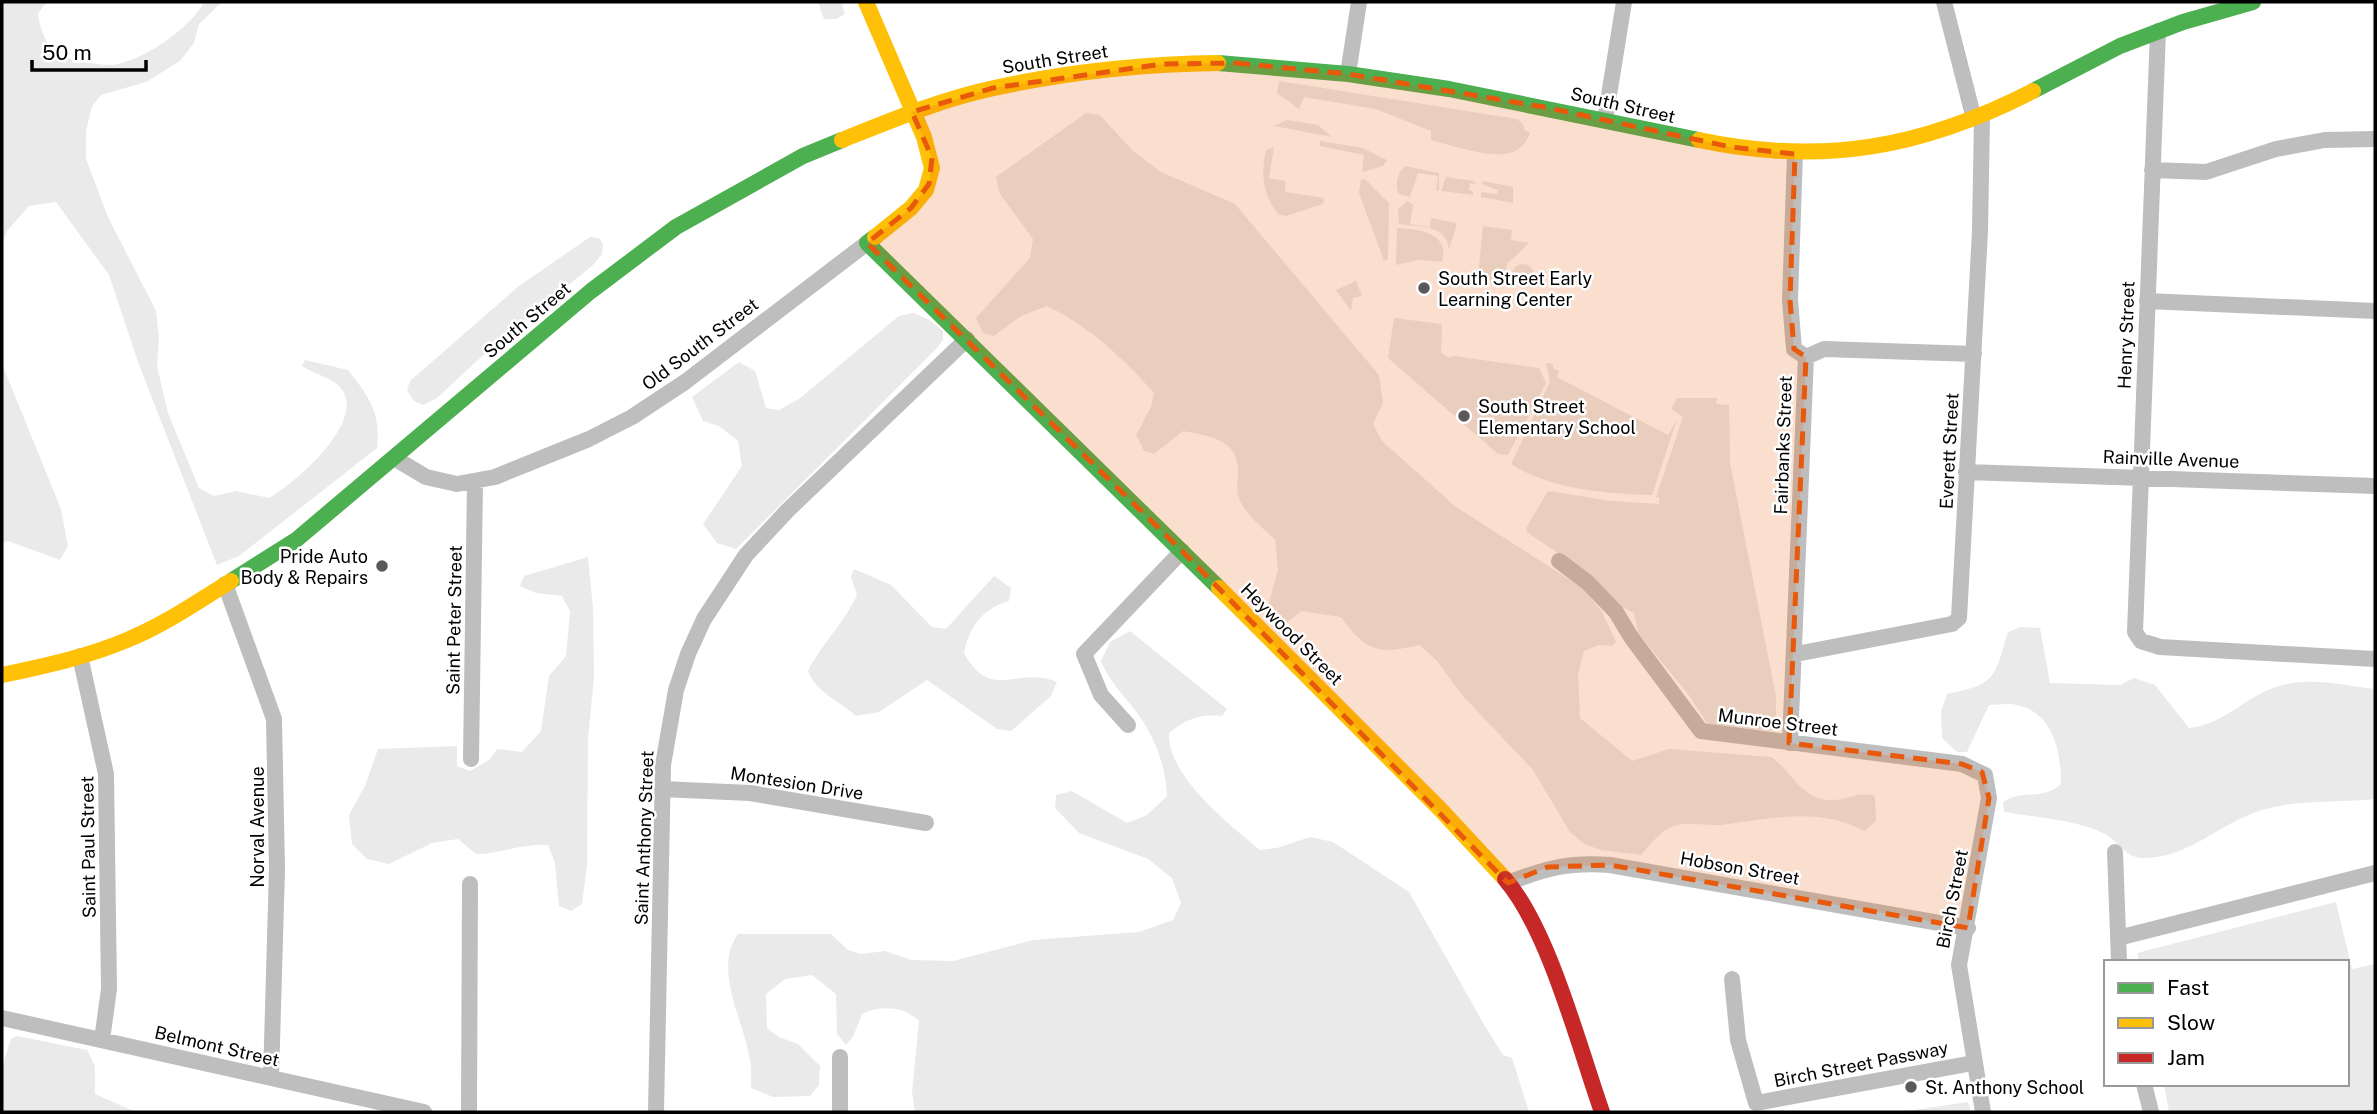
<svg xmlns="http://www.w3.org/2000/svg" width="2377" height="1114" viewBox="0 0 2377 1114" font-family="'Public Sans',sans-serif">
  <style>
    .green { fill: #eaeaea }
    .lines { fill: none; stroke-linecap: round; stroke-linejoin: round }
    .street { stroke: #bebebe; stroke-width: 16 }
    .fast { stroke: #4caf50; stroke-width: 16 }
    .slow { stroke: #ffc107; stroke-width: 16 }
    .jam { stroke: #c62828; stroke-width: 16 }
    .marked { fill: #e8590c; fill-opacity: 0.2; stroke: #e8590c; stroke-width: 5; stroke-dasharray: 14 9; stroke-linejoin: round }
    .poi-dot { fill: #595959; stroke: #fff; stroke-width: 2.5 }
    .labels { text-anchor: middle; dominant-baseline: central; stroke-width: 5; stroke-linejoin: round; paint-order: stroke }
    .street-label { font-size: 18px; fill: #000; stroke: #fff }
    .poi-label { font-size: 18px; fill: #000; stroke: #fff; text-anchor: start }
  </style>
  <rect width="100%" height="100%" fill="#fff"/>
  <path class="green" d="M2 2H52L45 4 38 14C43 48 59 60 91 63 99 64 110 66 118 64 148 57 190 28 204 2H222L199 24 194 43 180 61 146 82 101 95 92 106 86 131V159L108 217 156 311 159 337 157 366 168 413 199 488 214 496 236 491 269 498C295 483 363 425 343 391 334 377 315 375 302 366L305 360 348 370C369 397 381 412 377 448L239 556 217 565 138 362 109 275 56 202 29 206 7 231 2 244Z
    M818 2H841L845 14 836 19H824Z
    M1279 81 1517 119 1523 124 1525 131 1530 132C1520 170 1468 149 1441 143L1431 140V131L1376 109 1304 97 1299 109 1277 93Z
    M1086 113 1100 115 1132 150 1161 172 1235 204 1379 375 1383 403 1373 424 1382 441 1456 507 1584 589 1602 612 1616 642 1612 646 1599 645 1584 651 1578 674 1580 718 1632 761 1669 749 1771 757C1792 771 1801 801 1832 800 1849 800 1858 791 1875 796L1876 821 1864 831C1819 806 1770 819 1721 825 1707 826 1692 822 1678 825 1662 828 1652 843 1641 855L1601 850 1584 844 1570 832 1533 770 1462 695 1437 661 1420 645C1378 654 1367 653 1341 617L1301 611 1275 632 1268 606 1278 570 1275 539C1262 528 1246 515 1239 498 1236 491 1238 479 1238 471 1238 439 1209 436 1183 431L1154 454 1144 451 1136 435 1151 407 1154 393C1123 358 1090 327 1047 306L1021 316 994 336 983 333 976 318 1030 258 1033 239 1000 194 996 177Z
    M1287 120 1318 125 1332 137 1274 126Z
    M1320 141 1363 148 1387 160 1383 166 1362 172 1364 155 1320 146Z
    M1274 147 1269 178 1286 181 1285 192 1324 198 1323 204 1286 216 1278 214C1262 193 1261 175 1266 150Z
    M1405 166 1439 173V191L1436 190 1438 176 1418 173 1410 197 1399 194C1394 186 1398 171 1405 166Z
    M1446 177 1474 181 1476 184 1470 183 1469 190 1473 191V195L1441 191Z
    M1361 179 1366 180 1389 203 1388 259 1384 261 1359 193Z
    M1483 181 1513 187V203L1481 197V192L1497 194 1498 190 1482 184Z
    M1407 201 1413 205 1410 224 1430 227 1431 218 1457 223 1449 250C1447 224 1419 227 1399 224L1398 209Z
    M1483 226 1512 230 1511 240 1529 243 1508 263 1501 280 1496 283 1478 277Z
    M1397 228C1420 229 1450 233 1442 262L1419 260 1396 265Z
    M590 237 599 238 603 244 602 254 593 265 479 359 437 398 423 405 414 401 407 390 410 381 519 286Z
    M1512 275a11 11 0 1 1 22 0a11 11 0 1 1-22 0Z
    M1356 281 1362 296 1353 298 1351 311 1336 290Z
    M913 313 928 319 943 331V340L937 348 736 549 717 543 703 524 742 466 738 441 719 426 703 421 692 397 739 362 755 371 766 408 779 410 799 399 899 316Z
    M1394 318 1442 324 1441 353 1450 358 1454 356 1539 368 1546 383 1508 455 1498 454 1388 358Z
    M1546 363 1553 364V368L1559 371 1557 377 1668 435 1677 419 1652 495C1607 494 1549 489 1511 464L1550 382Z
    M2 364 61 509 68 546 60 560 8 541 2 543Z
    M1677 398H1717L1716 404 1729 405 1730 463 1776 696V731L1709 726 1688 694 1638 633 1634 613 1618 605 1570 561 1528 533 1526 528 1548 491 1611 501 1659 504V497H1656L1683 417 1671 409Z
    M588 557 593 608 594 676 588 739 587 865 582 904 571 911 559 906 555 863 548 845C523 843 501 854 476 854L458 839 432 843 389 864 367 859 352 844 349 815 365 786 378 749 457 746V766L470 771 489 760 497 749 522 752 541 731 549 676 566 656 570 611 562 596 536 593 520 586 524 576Z
    M854 569 891 585 932 627 946 629 994 576 1011 588 1009 601C983 608 969 627 964 653 991 703 1018 665 1057 682L1051 696 1011 731 997 729 927 680 879 712 856 716C839 700 816 693 808 671 822 643 843 625 857 595L851 577Z
    M2021 627 2040 628 2050 683 2120 685 2134 678 2155 685 2189 728C2225 725 2248 693 2283 685 2312 677 2346 686 2375 689V799C2339 803 2293 799 2259 811 2219 824 2191 856 2147 858 2125 860 2120 841 2103 833 2077 820 2033 817 2004 812L2003 802C2023 789 2042 801 2061 784 2061 753 2054 713 2017 705 2009 703 1998 705 1989 705L1967 752H1957L1942 738 1941 712 1947 694C1997 684 1994 678 2008 632Z
    M1130 631 1227 709 1222 716C1199 714 1187 719 1169 733 1167 776 1230 825 1260 850L1277 848 1310 837 1333 842 1409 892 1485 1026 1503 1055 1512 1058 1529 1112H915L912 1092 919 1021C905 1006 879 1005 862 1014L853 1037 846 1045 837 1034 836 994 812 975 785 979 766 994 767 1028 779 1037 798 1044 820 1066 819 1085 810 1096 773 1097 751 1088C751 1079 752 1070 750 1061 745 1022 712 970 738 934H831L848 950 861 954 885 951 911 960 953 961 1033 940 1139 932 1173 920 1181 903 1172 878 1148 859 1079 833 1055 808 1056 795 1072 791 1127 823 1147 815 1167 796C1166 772 1159 749 1147 728 1134 704 1111 687 1101 661L1110 642Z
    M2336 902 2352 969 2375 964V1112H2169L2164 1084H2347V962H2139L2137 953Z
    M17 1036 87 1050 95 1066V1094L136 1112H2V1067L11 1039Z
    M1968 1102 1971 1112H1901Z"/>
  <g class="lines">
    <path class="street" d="M1944 2 1974 119
      M2158 31 2135 632 2141 641 2160 647 2375 659
      M1348 74 1359 2
      M1605 120 1624 2
      M2152 170 2206 172 2276 149 2325 140 2375 139
      M2147 301 2375 311
      M1806 357 1824 349 1974 354
      M394 458 426 477 457 484 495 477 589 439 632 417 685 382 867 243
      M1966 472 2375 486
      M1559 561 1587 582 1616 612 1631 637 1701 731 1962 764 1985 775 1989 798 1959 965 1983 1112
      M225 584 274 719 277 869 271 1078
      M1796 654 1952 624 1959 618 1980 231 1982 117
      M80 656 106 774 109 989 102 1040
      M1128 725 1101 695 1084 654 1182 551
      M1790 743 1806 357 1794 349 1790 300 1795 154
      M471 759 475 482
      M662 789 750 793 926 823
      M2115 852 2119 962
      M1508 883C1546 868 1569 862 1610 865L1968 928
      M2118 938 2375 873
      M1732 979 1738 1040 1756 1103 1973 1063
      M2 1018 424 1112
      M2144 1084 2151 1112
      M469 1112 470 884
      M656 1112 663 765 676 690 688 654 704 619 746 555 788 510 967 339
      M840 1112V1057"/>
    <path class="fast" d="M1218 63 1348 74 1449 89 1699 140
      M2033 91 2120 46 2183 22 2253 2
      M875 237 867 243 1219 588
      M231 581 296 540 591 291 676 227 803 156 842 140"/>
    <path class="slow" d="M866 2 924 137 932 168 926 190 911 208 875 237
      M842 140C892 120 942 99 994 88 1067 72 1143 64 1218 63
      M1699 140C1822 166 1922 148 2033 91
      M1219 588 1440 809 1505 879
      M2 675C45 666 87 657 127 640 164 625 197 602 231 581"/>
    <path class="jam" d="M1505 879C1549 930 1579 1047 1602 1112"/>
  </g>
  <path class="marked" d="M1236 63 1348 74 1544 107 1731 147 1795 154 1790 300 1794 349 1806 357 1789 743 1962 764 1982 772 1989 798 1968 928 1610 865 1548 867 1508 883 1182 551 867 243 911 208 929 184 932 158 912 112 993 88 1163 64Z"/>
  <g class="poi-dot">
    <circle cx="1424" cy="288" r="7"/>
    <circle cx="1464" cy="416" r="7"/>
    <circle cx="382" cy="566" r="7"/>
    <circle cx="1911" cy="1087" r="7"/>
  </g>
  <g class="labels">
    <g class="street-label">
      <text transform="translate(1055 59) rotate(-9)">South Street</text>
      <text transform="translate(1623 105) rotate(13)">South Street</text>
      <text transform="translate(527 320) rotate(-40)">South Street</text>
      <text transform="translate(2126 335) rotate(-88)">Henry Street</text>
      <text transform="translate(700 344) rotate(-37)">Old South Street</text>
      <text transform="translate(1783 445) rotate(-88)">Fairbanks Street</text>
      <text transform="translate(1949 451) rotate(-87)">Everett Street</text>
      <text transform="translate(2171 459) rotate(2)">Rainville Avenue</text>
      <text transform="translate(454 620) rotate(-89)">Saint Peter Street</text>
      <text transform="translate(1292 634) rotate(45)">Heywood Street</text>
      <text transform="translate(1778 722) rotate(7)">Munroe Street</text>
      <text transform="translate(797 783) rotate(9)">Montesion Drive</text>
      <text transform="translate(257 827) rotate(-90)">Norval Avenue</text>
      <text transform="translate(644 838) rotate(-88)">Saint Anthony Street</text>
      <text transform="translate(88 847) rotate(-91)">Saint Paul Street</text>
      <text transform="translate(1740 868) rotate(10)">Hobson Street</text>
      <text transform="translate(1952 899) rotate(-79)">Birch Street</text>
      <text transform="translate(217 1046) rotate(13)">Belmont Street</text>
      <text transform="translate(1861 1064) rotate(-11)">Birch Street Passway</text>
    </g>
    <g class="poi-label">
      <text x="1438" y="278">South Street Early<tspan x="1438" dy="21">Learning Center</tspan></text>
      <text x="1478" y="406">South Street<tspan x="1478" dy="21">Elementary School</tspan></text>
      <text x="368" y="556" text-anchor="end">Pride Auto<tspan x="368" dy="21">Body &amp; Repairs</tspan></text>
      <text x="1925" y="1087">St. Anthony School</text>
    </g>
  </g>
  <rect width="2377" height="1114" fill="none" stroke="#000000" stroke-width="7"/>
  <rect x="2104" y="960" width="245" height="126" fill="#ffffff" stroke="#999999" stroke-width="2"/>
  <rect x="2118" y="983" width="35" height="10" fill="#4caf50" stroke="#999999" stroke-width="2"/>
  <text x="2167" y="995" font-size="21" fill="#000000">Fast</text>
  <rect x="2118" y="1018" width="35" height="10" fill="#ffc107" stroke="#999999" stroke-width="2"/>
  <text x="2167" y="1030" font-size="21" fill="#000000">Slow</text>
  <rect x="2118" y="1053" width="35" height="10" fill="#c62828" stroke="#999999" stroke-width="2"/>
  <text x="2167" y="1065" font-size="21" fill="#000000">Jam</text>
  <path d="M32 60v10h114v-10" fill="none" stroke="#000000" stroke-width="3.5"/>
  <text x="42" y="60" font-size="21" fill="#000000" stroke="#ffffff" stroke-width="5" paint-order="stroke">50 m</text>
</svg>
